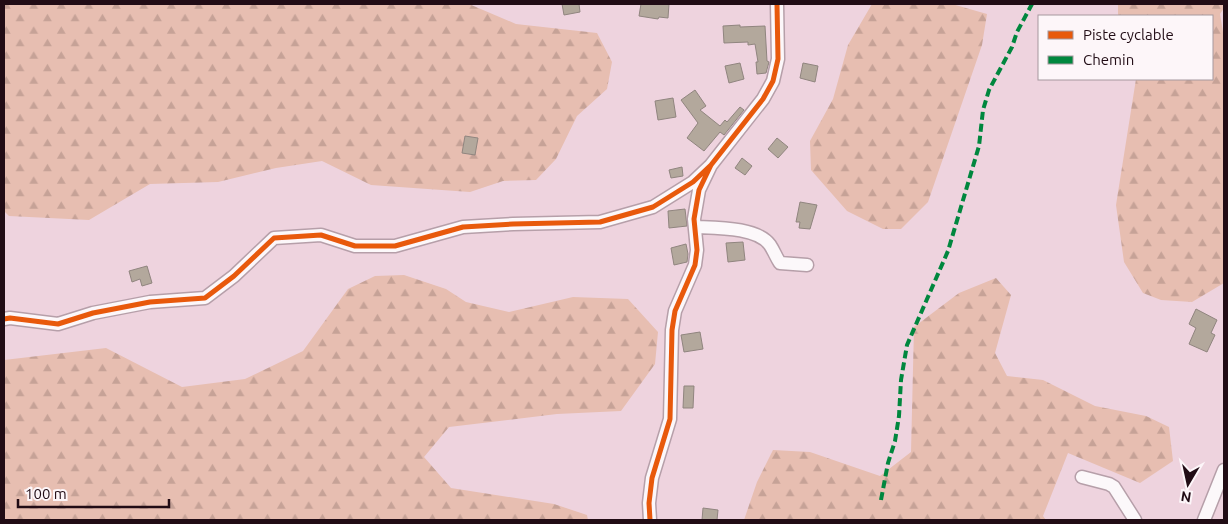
<svg xmlns="http://www.w3.org/2000/svg" width="1228" height="524" viewBox="0 0 1228 524" font-family="Ubuntu,sans-serif">
  <style>
    .forest { fill: url(#forest-firs) }
    .building { fill: #b3a89c; stroke: #90857f }
    .lines { fill: none; stroke-linecap: round; stroke-linejoin: round }
    .minor-casing { stroke: #b69fa9; stroke-width: 15 }
    .minor { stroke: #fcf8fa; stroke-width: 12 }
    .quiet { stroke: #00873e; stroke-width: 4; stroke-dasharray: 8 4; stroke-linecap: butt }
    .cycleway-casing { stroke: #fdf6f9; stroke-width: 8 }
    .cycleway { stroke: #e8590c; stroke-width: 5 }
  </style>
  <defs>
    <pattern id="forest-firs" width="22" height="20" patternUnits="userSpaceOnUse" patternTransform="scale(1.25)"><rect width="22" height="20" fill="#e7beb1"/><path d="M5 1l3.5 6h-7zM16 11l3.5 6h-7z" fill="#c6a297"/></pattern>
  </defs>
  <rect width="100%" height="100%" fill="#eed3de"/>
  <path class="forest" d="M4 4H469L516 24 597 33 612 62 607 89 577 116 556 159 536 180 503 181 470 192 371 185 322 161 276 168 218 182 150 184 89 220 9 216 4 211Z
    M872 4H952L987 14 982 45 928 202 901 229H883L847 211 811 170 810 141 833 99 848 45Z
    M1118 4H1224V8L1220 14 1224 38V283L1192 302 1161 300 1143 293 1124 262 1116 205 1136 79H1212V16H1118Z
    M404 275 446 289 466 302 509 312 573 297 628 299 658 332 655 364 621 411 557 414 449 427 424 457 451 488 554 504 587 515 588 520H4V360L106 348 182 387 245 379 303 351 348 289 375 276Z
    M996 278 1011 295 995 353 1007 376 1043 380 1095 406 1146 416 1169 427 1173 461 1140 483 1068 453 1043 516 1046 520H744L757 482 773 450 810 452 880 476 911 452 914 327 959 293Z"/>
  <path class="building" d="M562 4H579L580 12 564 15Z
    M641 4H669L668 18 659 17 658 19 639 16Z
    M740 25V27L765 26 767 61 769 62 766 73 757 74 756 62H758L755 44 748 45V42L724 43 723 26Z
    M740 63 744 79 729 83 725 66Z
    M803 63 818 66 815 82 800 78Z
    M695 90 706 106 700 110 720 126 725 120 727 122 740 107 744 110 724 135 720 132 704 151 687 138 698 123 681 100Z
    M673 98 676 117 658 120 655 101Z
    M465 136 478 138 475 155 462 153Z
    M777 138 788 147 778 158 768 149Z
    M742 158 752 166 745 175 735 168Z
    M682 167 683 176 671 178 669 170Z
    M800 202 817 205 810 229 799 228 800 222H796Z
    M685 209 687 226 669 228 668 211Z
    M743 242 745 260 728 262 726 243Z
    M686 244 688 254 687 262 674 265 671 248Z
    M147 266 152 283 142 286 140 279 132 282 129 271Z
    M1196 309 1217 320 1211 333 1215 335 1207 352 1189 344 1196 328 1189 324Z
    M700 332 703 349 684 352 681 335Z
    M684 386H694L693 408H683Z
    M703 508 718 510 717 520H702Z"/>
  <g class="lines">
    <g class="minor-casing">
      <path id="minor" d="M695 227C716 228 757 227 770 245 774 251 776 257 780 263L807 265
        M4 319 10 318 58 324 93 313 150 302 205 298 234 276 274 238 321 235 355 246H395L463 227 513 224 600 222 653 207 693 182 711 165
        M1082 477 1109 484 1114 487 1135 520
        M650 520 649 503 652 478 670 419 672 330 675 311 695 265 697 250 694 219 699 190 711 165 763 99 773 81 778 59 777 4
        M1204 520 1224 470"/>
    </g>
    <use href="#minor" class="minor"/>
    <path class="quiet" d="M881 500 888 463 895 441 899 416 901 380 907 345 948 251 979 146 983 110 989 90 1012 47 1017 32 1032 4"/>
    <g class="cycleway-casing">
      <path id="cycleway" d="M4 319 10 318 58 324 93 313 150 302 205 298 234 276 274 238 321 235 355 246H395L463 227 513 224 600 222 653 207 693 182 711 165
        M650 520 649 503 652 478 670 419 672 330 675 311 695 265 697 250 694 219 699 190 711 165 763 99 773 81 778 59 777 4"/>
    </g>
    <use href="#cycleway" class="cycleway"/>
  </g>
  <rect width="1228" height="524" fill="none" stroke="#210c15" stroke-width="10"/>
  <rect x="1038" y="15" width="175" height="65" fill="#fdf6f9" stroke="#a5989e"/>
  <rect x="1048" y="31" width="25" height="8" fill="#e8590c" stroke="#a5989e"/>
  <text x="1083" y="40" font-size="15" fill="#210c15">Piste cyclable</text>
  <rect x="1048" y="56" width="25" height="8" fill="#00873e" stroke="#a5989e"/>
  <text x="1083" y="65" font-size="15" fill="#210c15">Chemin</text>
  <g transform="translate(1188 484) rotate(189)" stroke="#fdf6f9" stroke-width="4" paint-order="stroke">
  <path d="M0-4L9 19L0 12L-9 19Z" fill="#210c15"/>
  <text y="-8" font-size="14" font-weight="bold" text-anchor="middle" fill="#210c15">N</text>
  </g>
  <path d="M18 499v8h151v-8" fill="none" stroke="#210c15" stroke-width="2.5"/>
  <text x="25" y="499" font-size="15" fill="#210c15" stroke="#fdf6f9" stroke-width="4" paint-order="stroke">100 m</text>
</svg>
